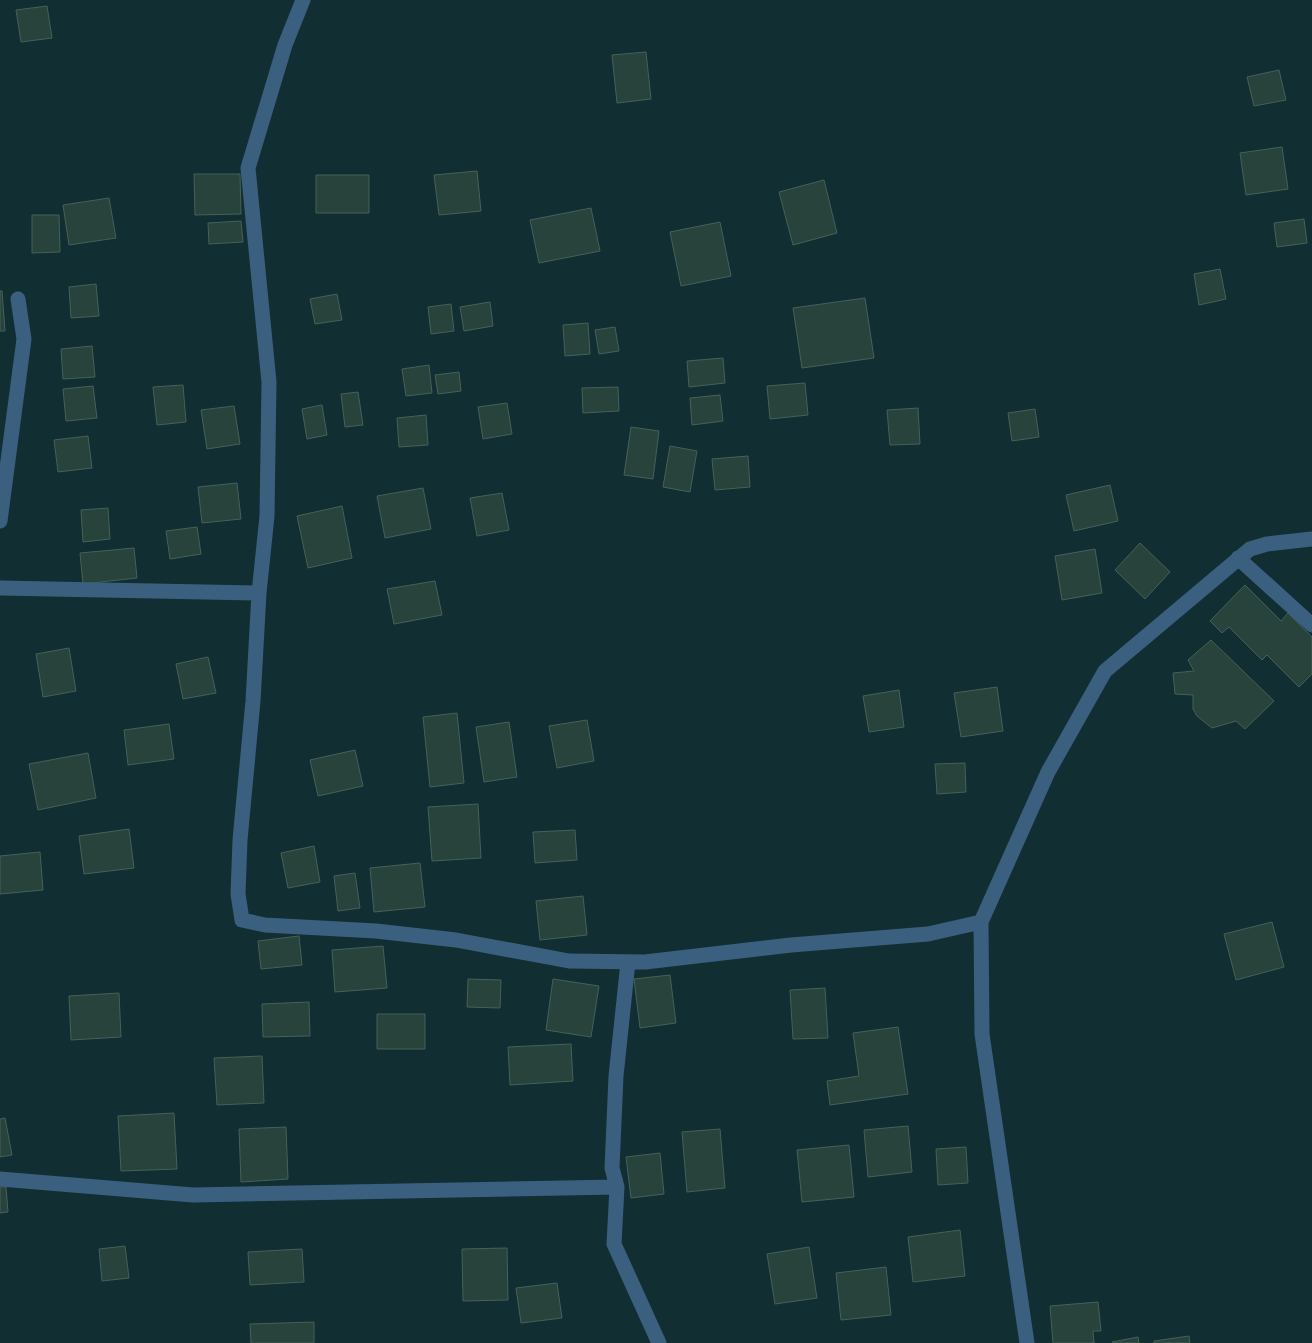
<svg xmlns="http://www.w3.org/2000/svg" width="1312" height="1343" viewBox="0 0 1312 1343" font-family="'DejaVu Sans',sans-serif">
  <style>
    .building { fill: #28433c; stroke: #456159 }
    .lines { fill: none; stroke-linecap: round; stroke-linejoin: round }
    .minor { stroke: #3b607f; stroke-width: 15 }
  </style>
  <rect width="100%" height="100%" fill="#112e33"/>
  <path class="building" d="M47 6 52 38 21 42 16 10Z
    M646 52 651 99 617 103 612 55Z
    M1279 70 1286 100 1254 106 1247 77Z
    M1282 147 1288 189 1246 195 1240 153Z
    M477 171 481 211 439 215 434 175Z
    M194 174H240L241 214 195 215Z
    M316 175H369V213H316Z
    M824 180 837 233 793 245 779 192Z
    M109 198 116 238 69 245 63 205Z
    M591 208 600 251 539 263 530 220Z
    M32 215H59L60 252 32 253Z
    M1304 219 1307 243 1277 247 1274 223Z
    M241 221 243 242 209 244 208 223Z
    M720 222 731 276 681 286 670 232Z
    M1220 269 1226 299 1199 305 1194 274Z
    M96 284 99 316 71 318 69 287Z
    M0 291H2L5 331H0Z
    M337 294 342 320 315 324 310 299Z
    M865 298 874 358 802 368 793 308Z
    M490 302 493 326 464 331 460 307Z
    M451 304 454 331 431 334 428 307Z
    M588 323 590 354 565 356 563 325Z
    M615 327 619 351 599 354 595 330Z
    M92 346 95 377 63 379 61 349Z
    M723 358 725 383 689 387 687 361Z
    M429 365 432 393 406 396 402 369Z
    M459 372 461 391 438 394 435 375Z
    M805 383 808 415 770 419 767 386Z
    M183 385 186 422 157 425 153 387Z
    M93 386 97 418 66 421 63 389Z
    M618 387 619 411 583 413 582 388Z
    M358 392 363 425 345 427 341 394Z
    M720 395 723 421 692 425 690 398Z
    M507 403 512 434 483 439 478 407Z
    M322 405 327 435 307 439 302 409Z
    M234 406 240 444 207 449 201 410Z
    M918 408 920 444 890 445 887 410Z
    M1035 409 1039 437 1012 441 1008 413Z
    M426 415 428 445 399 447 397 418Z
    M631 427 659 431 653 479 624 475Z
    M88 436 92 468 58 472 54 440Z
    M670 446 697 451 690 492 663 487Z
    M748 456 750 487 715 490 712 459Z
    M237 483 241 519 202 523 198 487Z
    M1110 485 1118 521 1074 531 1066 495Z
    M423 488 431 529 385 538 377 496Z
    M502 493 509 530 477 536 470 498Z
    M342 506 352 558 308 568 297 516Z
    M108 508 110 539 83 542 81 510Z
    M197 527 201 554 170 559 166 531Z
    M1140 543 1170 572 1145 599 1115 570Z
    M134 548 137 578 83 584 80 553Z
    M1095 549 1102 593 1062 600 1055 556Z
    M435 581 442 615 394 624 387 589Z
    M1245 585 1281 621 1288 613 1312 637V674L1299 687 1267 655 1262 660 1229 627 1222 633 1210 621Z
    M1211 640 1274 701 1245 729 1236 721 1212 728 1197 716 1193 709V695L1175 694 1173 673 1194 671 1188 660Z
    M69 648 76 691 43 697 36 654Z
    M208 657 216 693 183 699 176 664Z
    M997 687 1003 731 961 737 954 693Z
    M899 690 904 727 869 732 863 696Z
    M457 713 464 783 430 787 423 717Z
    M587 720 594 761 557 768 549 726Z
    M509 722 517 777 484 782 476 727Z
    M169 724 174 759 128 765 124 730Z
    M355 750 363 786 318 796 310 760Z
    M88 753 96 798 38 810 29 764Z
    M965 763 966 792 937 794 935 764Z
    M478 804 481 858 432 861 428 807Z
    M129 829 134 868 84 874 79 836Z
    M575 830 577 860 535 863 533 832Z
    M314 846 320 882 288 888 281 853Z
    M40 852 43 890 0 894V856Z
    M420 863 425 907 374 912 370 868Z
    M355 873 360 908 338 911 334 876Z
    M583 896 587 935 540 940 536 901Z
    M1272 922 1284 967 1236 980 1224 934Z
    M299 936 302 965 261 969 258 941Z
    M383 946 387 988 335 992 332 950Z
    M670 975 676 1023 640 1028 634 979Z
    M468 979 501 980 500 1008 467 1007Z
    M553 979 599 986 591 1037 546 1030Z
    M825 988 828 1038 793 1039 790 990Z
    M119 993 121 1037 71 1040 69 996Z
    M309 1002 310 1036 263 1037 262 1004Z
    M377 1014H425V1049H377Z
    M898 1027 908 1094 830 1105 827 1081 859 1076 853 1033Z
    M571 1044 573 1081 510 1085 508 1047Z
    M262 1056 264 1103 217 1105 214 1058Z
    M174 1113 177 1169 121 1171 118 1116Z
    M5 1118 12 1155 0 1157V1119Z
    M908 1126 912 1172 868 1177 864 1130Z
    M286 1127 288 1179 241 1182 239 1129Z
    M720 1129 725 1188 687 1192 682 1132Z
    M849 1145 854 1197 802 1202 797 1150Z
    M966 1147 968 1183 938 1185 936 1149Z
    M660 1153 664 1194 631 1198 626 1157Z
    M0 1187H6L8 1212 0 1213Z
    M960 1230 965 1276 913 1282 908 1237Z
    M125 1246 129 1278 102 1281 99 1249Z
    M809 1247 817 1298 775 1304 767 1254Z
    M507 1248 508 1300 463 1301 462 1249Z
    M302 1249 304 1282 250 1285 248 1252Z
    M886 1267 891 1315 841 1320 836 1273Z
    M557 1283 562 1318 521 1323 516 1288Z
    M1098 1302 1101 1331H1093L1094 1343H1053L1050 1306Z
    M314 1322V1343H251L250 1324Z
    M1189 1336 1190 1343H1154V1341Z
    M1138 1337 1139 1343H1113L1112 1342Z"/>
  <g class="lines">
    <path class="minor" d="M303 0 285 45 248 168 269 382 267 516 259 593 253 701 240 840 238 894 242 920 265 925 376 931 456 940 569 961 645 962 791 945 928 934 981 922
      M0 521 24 339 18 299
      M1238 558 1312 625
      M0 588 259 593
      M628 962 616 1076 612 1168 617 1187 614 1244 659 1343
      M0 1179 193 1195 617 1187
      M1027 1343 982 1034 981 922 1048 772 1105 671 1250 549 1267 544 1312 539"/>
  </g>
</svg>
